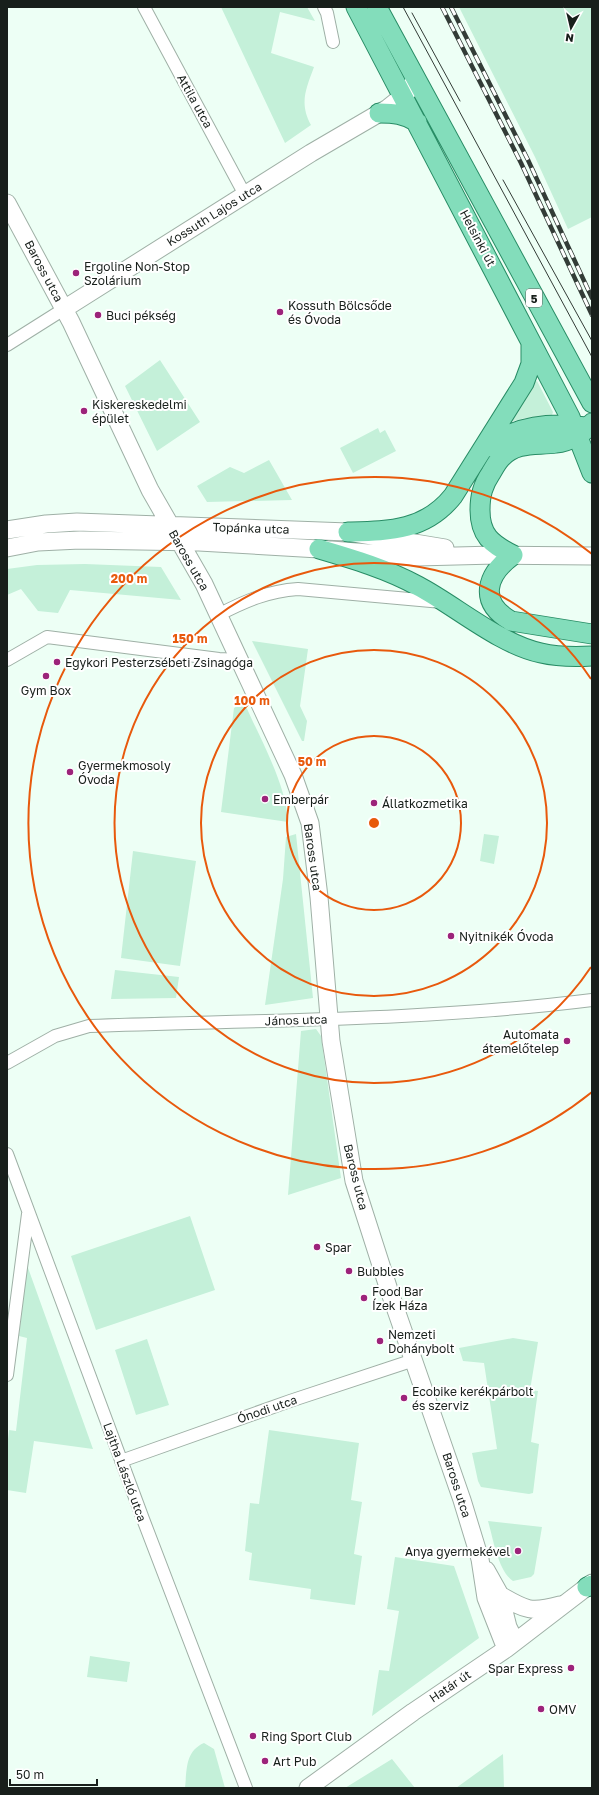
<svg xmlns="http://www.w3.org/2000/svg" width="599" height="1795" viewBox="0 0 599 1795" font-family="'Golos Text',sans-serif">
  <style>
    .green { fill: #c4f0d9 }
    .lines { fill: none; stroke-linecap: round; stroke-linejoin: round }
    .street-casing { stroke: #9fb0a6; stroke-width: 14 }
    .secondary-casing { stroke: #9fb0a6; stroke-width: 19 }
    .primary-casing { stroke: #288c65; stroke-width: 21 }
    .street { stroke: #fff; stroke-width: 12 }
    .secondary { stroke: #fff; stroke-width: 17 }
    .primary { stroke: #83ddbb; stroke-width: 19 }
    .tram { stroke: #333c37; stroke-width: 1 }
    .rail-casing { stroke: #333c37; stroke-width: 4.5 }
    .rail { stroke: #fff; stroke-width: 3; stroke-dasharray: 9; stroke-linecap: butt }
    .ring { fill: none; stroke: #e8590c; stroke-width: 2 }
    .poi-dot { fill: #9c237a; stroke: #fff; stroke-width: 1.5 }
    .labels { text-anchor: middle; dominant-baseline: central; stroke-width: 4; stroke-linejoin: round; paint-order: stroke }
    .shield { fill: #fff; stroke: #5d625f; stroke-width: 1 }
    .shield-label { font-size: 11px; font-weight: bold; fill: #181f1b }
    .street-label { font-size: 12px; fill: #181f1b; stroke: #fff }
    .poi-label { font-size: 12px; fill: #181f1b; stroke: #fff; text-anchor: start }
    .centre { fill: #e8590c; stroke: #fff; stroke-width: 2 }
    .ring-label { font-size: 12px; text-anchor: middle; font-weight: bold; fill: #e8590c; stroke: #fff; stroke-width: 4; stroke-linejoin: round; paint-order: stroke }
  </style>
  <rect width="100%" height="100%" fill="#edfff5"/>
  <path class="green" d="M221 7H307L315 21 280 12 271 53 314 67C306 89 299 103 311 125L285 143Z
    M459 7H592V217L568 229 535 157Z
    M160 360 200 422 157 451 125 386Z
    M537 381 553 412 551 418H525L510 422 534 383Z
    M378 428 380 433 385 430 396 451 353 473 340 448Z
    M269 460 292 500 207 502 197 486 230 467 244 473Z
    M85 564 161 567 181 600 70 590 58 613 38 611 21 589 7 595V569L37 565Z
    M252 641 308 649 300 706 307 721 304 741H302Z
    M244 702C260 739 286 783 288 822L221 812 234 708Z
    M296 834 313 998 265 1005 283 879 286 837Z
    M484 834 499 836 494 864 480 861Z
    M133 851 196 861 180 966 121 958Z
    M115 970 179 977 176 998 111 999Z
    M316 1029 321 1036 341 1178 288 1195 301 1031Z
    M190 1216 215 1290 96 1330 71 1256Z
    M27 1265 93 1449 34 1441 26 1493 7 1490V1449L9 1430 16 1431 27 1338 19 1336Z
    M513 1338 538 1342 530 1390 538 1391 531 1442 539 1444 533 1493 529 1494 481 1487 478 1481 472 1453 497 1449 484 1363 463 1361 459 1348Z
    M147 1339 169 1405 136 1415 115 1350Z
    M269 1430 359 1443 351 1500 362 1502 354 1554 362 1556 355 1605 310 1599 311 1589 249 1580 252 1553 245 1551 250 1503 259 1504Z
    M488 1521 542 1527 534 1574 531 1577 513 1581C498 1571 493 1538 488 1521Z
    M395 1557 454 1566 479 1638 372 1716 379 1670 389 1671 399 1611 387 1609Z
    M90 1656 130 1662 127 1682 87 1677Z
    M204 1743 214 1749 225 1788H185C187 1770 185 1751 204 1743Z
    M503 1754 504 1788H456Z
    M392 1759 415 1788H345Z"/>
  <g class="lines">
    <g class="street-casing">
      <path id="street" d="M144 7 245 195
        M324 7 327 13 333 42
        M7 345 64 309
        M218 615C245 601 268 591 298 589L442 602
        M7 660 47 637 219 659 240 660
        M7 1063 55 1036 89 1026C257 1020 425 1021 592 1000
        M7 1154 143 1519 246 1788
        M7 1375 28 1214
        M121 1461 290 1401 414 1360"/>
    </g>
    <g class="secondary-casing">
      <path id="secondary" d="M7 203 71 322 150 490 204 584 293 775 310 823 319 897 331 1041 354 1181 389 1290 462 1500 480 1559 486 1598 506 1649
        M64 309 311 153 388 108 403 96 411 88 415 78
        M7 530 46 524 77 522 348 532 445 548
        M7 548 38 542 80 540 199 542 319 549 417 557 495 555 592 556
        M486 1570 500 1595 508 1627 515 1641
        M500 1595C526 1610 530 1613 560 1605
        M308 1788 413 1712 506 1649 592 1583"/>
    </g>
    <g class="primary-casing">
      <path id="primary" d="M356 7 570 417 592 473
        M377 7 592 403
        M379 113C394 113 404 114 417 122
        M592 423C584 433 569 442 556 443 537 446 517 441 501 458 497 462 494 468 491 473 483 485 480 495 480 510 480 535 491 544 513 555 486 575 478 602 511 621L592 634
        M485 448C514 427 550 422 585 427
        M348 532C389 531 425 531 453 496L524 383 531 364V344
        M319 549C353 559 387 569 418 586 456 606 499 644 541 653 558 657 575 657 592 656
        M587 1587 592 1585"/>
    </g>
    <use href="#street" class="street"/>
    <use href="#secondary" class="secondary"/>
    <use href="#primary" class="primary"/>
    <path class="tram" d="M403 7 592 357
      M412 13 460 101
      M503 180 592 341"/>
    <g class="rail-casing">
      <path id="rail" d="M442 7 521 163 592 315
        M451 7 528 160 592 298"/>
    </g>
    <use href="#rail" class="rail"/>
  </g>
  <g class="ring">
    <circle cx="374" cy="823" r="87"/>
    <circle cx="374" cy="823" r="173"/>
    <path d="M591 967A260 260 0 1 1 591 679"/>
    <path d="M592 1092A346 346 0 1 1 592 554"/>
  </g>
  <g class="poi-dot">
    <circle cx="76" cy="273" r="4"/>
    <circle cx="280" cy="312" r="4"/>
    <circle cx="98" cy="315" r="4"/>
    <circle cx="84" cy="411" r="4"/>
    <circle cx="57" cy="662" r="4"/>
    <circle cx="46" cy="676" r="4"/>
    <circle cx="70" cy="772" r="4"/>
    <circle cx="265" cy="799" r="4"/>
    <circle cx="374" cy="803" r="4"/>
    <circle cx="451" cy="936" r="4"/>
    <circle cx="567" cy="1041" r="4"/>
    <circle cx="317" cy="1247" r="4"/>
    <circle cx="349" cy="1271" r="4"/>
    <circle cx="364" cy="1298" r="4"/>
    <circle cx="380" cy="1341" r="4"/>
    <circle cx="404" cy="1398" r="4"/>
    <circle cx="518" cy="1551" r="4"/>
    <circle cx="571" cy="1668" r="4"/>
    <circle cx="541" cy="1709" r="4"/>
    <circle cx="253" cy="1736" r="4"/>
    <circle cx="265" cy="1761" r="4"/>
  </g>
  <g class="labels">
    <rect class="shield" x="526" y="289" width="16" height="18" rx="3"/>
    <g class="shield-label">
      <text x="534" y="298">5</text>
    </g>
    <g class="street-label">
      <text transform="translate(195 101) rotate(61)">Attila utca</text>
      <text transform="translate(214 214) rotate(-32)">Kossuth Lajos utca</text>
      <text transform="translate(478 238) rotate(62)">Helsinki út</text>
      <text transform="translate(44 271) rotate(62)">Baross utca</text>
      <text transform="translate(251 528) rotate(2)">Topánka utca</text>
      <text transform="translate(189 560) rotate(60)">Baross utca</text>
      <text transform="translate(313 857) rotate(82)">Baross utca</text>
      <text transform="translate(296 1020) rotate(-2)">János utca</text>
      <text transform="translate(356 1177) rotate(76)">Baross utca</text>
      <text transform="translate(267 1409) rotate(-19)">Ónodi utca</text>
      <text transform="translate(125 1472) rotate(70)">Lajtha László utca</text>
      <text transform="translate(457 1485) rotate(72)">Baross utca</text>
      <text transform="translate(450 1686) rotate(-34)">Határ út</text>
    </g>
    <g class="poi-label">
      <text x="84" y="266">Ergoline Non-Stop<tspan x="84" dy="14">Szolárium</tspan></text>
      <text x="288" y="305">Kossuth Bölcsőde<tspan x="288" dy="14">és Óvoda</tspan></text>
      <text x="106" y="315">Buci pékség</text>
      <text x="92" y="404">Kiskereskedelmi<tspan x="92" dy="14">épület</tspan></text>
      <text x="65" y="662">Egykori Pesterzsébeti Zsinagóga</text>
      <text x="46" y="690" text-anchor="middle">Gym Box</text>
      <text x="78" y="765">Gyermekmosoly<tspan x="78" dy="14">Óvoda</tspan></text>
      <text x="273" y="799">Emberpár</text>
      <text x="382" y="803">Állatkozmetika</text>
      <text x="459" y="936">Nyitnikék Óvoda</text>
      <text x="559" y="1034" text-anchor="end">Automata<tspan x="559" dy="14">átemelőtelep</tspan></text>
      <text x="325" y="1247">Spar</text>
      <text x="357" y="1271">Bubbles</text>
      <text x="372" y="1291">Food Bar<tspan x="372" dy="14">Ízek Háza</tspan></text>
      <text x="388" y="1334">Nemzeti<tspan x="388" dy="14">Dohánybolt</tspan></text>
      <text x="412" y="1391">Ecobike kerékpárbolt<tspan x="412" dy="14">és szerviz</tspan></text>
      <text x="510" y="1551" text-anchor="end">Anya gyermekével</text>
      <text x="563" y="1668" text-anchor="end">Spar Express</text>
      <text x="549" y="1709">OMV</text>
      <text x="261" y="1736">Ring Sport Club</text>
      <text x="273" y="1761">Art Pub</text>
    </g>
  </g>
  <circle cx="374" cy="823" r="6" class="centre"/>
  <g class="ring-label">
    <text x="129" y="583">200 m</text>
    <text x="190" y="643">150 m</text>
    <text x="252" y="705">100 m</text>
    <text x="312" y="766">50 m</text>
  </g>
  <rect width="599" height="1795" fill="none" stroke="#181f1b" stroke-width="16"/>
  <g transform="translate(571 28) rotate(188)" stroke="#ffffff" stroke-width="3" paint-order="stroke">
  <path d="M0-3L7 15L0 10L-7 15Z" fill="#181f1b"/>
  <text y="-6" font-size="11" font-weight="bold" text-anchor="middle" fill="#181f1b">N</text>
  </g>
  <path d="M10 1779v6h87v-6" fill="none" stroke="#181f1b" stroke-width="2"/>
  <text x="16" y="1779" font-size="12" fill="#181f1b" stroke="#ffffff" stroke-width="3" paint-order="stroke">50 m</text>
</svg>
